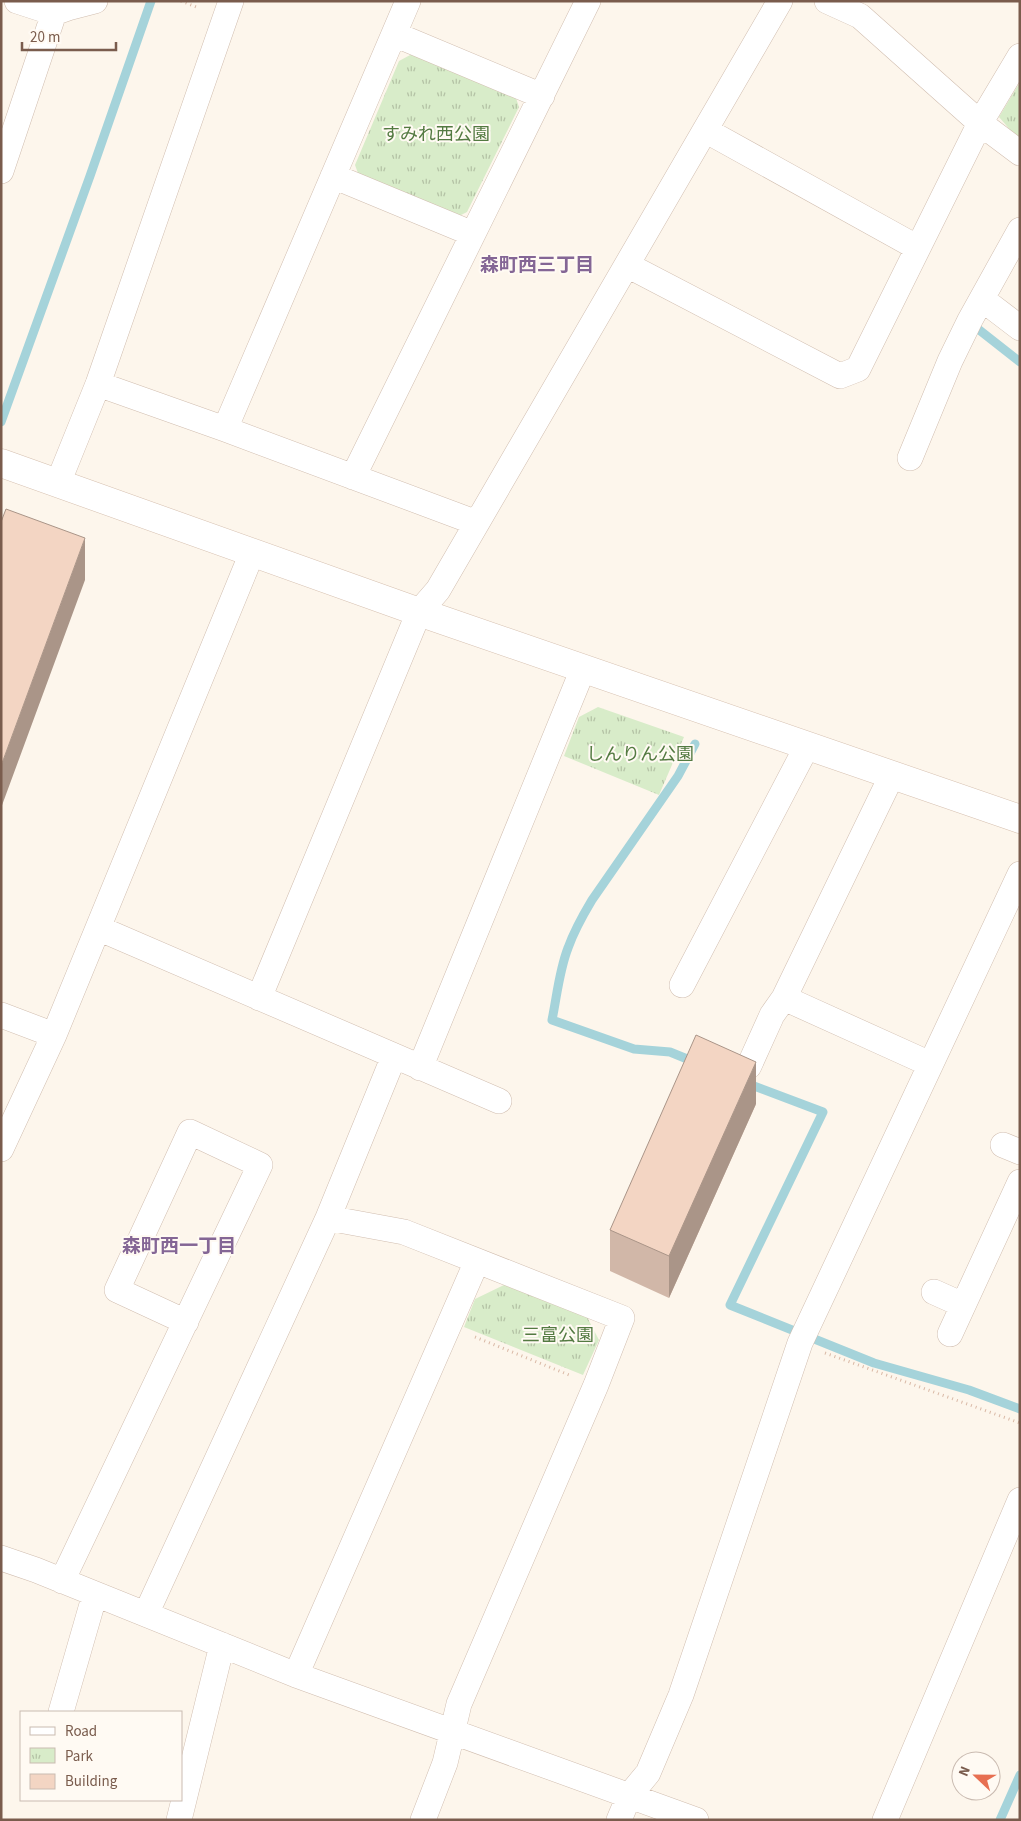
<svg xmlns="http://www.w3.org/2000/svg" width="1021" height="1821" viewBox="0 0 1021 1821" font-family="'Source Sans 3','Noto Sans JP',sans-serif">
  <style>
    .park { fill: url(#park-tufts) }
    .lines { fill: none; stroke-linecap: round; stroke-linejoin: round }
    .stream { stroke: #a5d3da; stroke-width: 9 }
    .street-casing { stroke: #d1beb0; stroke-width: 26 }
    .secondary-casing { stroke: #d6c0b0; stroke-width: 29 }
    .path { stroke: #d9b8a5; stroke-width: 3; stroke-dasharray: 1 4; stroke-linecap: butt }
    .street { stroke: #fff; stroke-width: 25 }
    .secondary { stroke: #fff; stroke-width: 28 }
    .wall { fill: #d1b7a8 }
    .shaded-wall { fill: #aa9588 }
    .building { fill: #f3d5c3; stroke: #aa9588 }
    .labels { text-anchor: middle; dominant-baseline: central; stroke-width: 4; stroke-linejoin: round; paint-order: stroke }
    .park-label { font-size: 18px; fill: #537a41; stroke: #fffaf3 }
    .neighbourhood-label { font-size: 19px; font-weight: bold; fill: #846695; stroke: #fffaf3 }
  </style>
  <defs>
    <pattern id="park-tufts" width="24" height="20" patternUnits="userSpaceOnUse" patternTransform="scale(1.25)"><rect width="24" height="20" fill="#d8ecc9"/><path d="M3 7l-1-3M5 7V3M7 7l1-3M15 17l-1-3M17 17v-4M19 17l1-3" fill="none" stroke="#b4c2a5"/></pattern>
  </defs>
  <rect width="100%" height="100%" fill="#fdf6ec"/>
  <path class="park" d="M412 54 516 98 519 107 467 212 457 217 359 176 355 165 399 61Z
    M1020 82V138L1012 132 999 117Z
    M598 707 684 737 659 795 564 756 579 717Z
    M504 1285 587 1317 599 1340 583 1375 464 1327 475 1299Z"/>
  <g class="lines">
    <path class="stream" d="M978 329 1020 362
      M1 422 90 176 151 1
      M695 744 678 776 592 900C583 915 574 931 568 948 559 971 557 996 552 1020L634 1049 670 1052 697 1063
      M746 1083 823 1112 730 1305 874 1363 969 1390 1020 1409
      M1000 1820 1020 1775"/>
    <g class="street-casing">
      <path id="street" d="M827 1 860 16 980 123 1020 153
        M54 13 68 8 95 1
        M394 34 542 96
        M705 130 918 248
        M1 171 54 13 17 1
        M333 176 473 234
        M627 265 840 376 858 369 980 123 1020 56
        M982 299 1020 328
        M98 384 225 429 477 523
        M225 429 408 1
        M910 458 950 361 970 320 1020 230
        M353 477 588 1
        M58 483 98 384 231 1
        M892 775 784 998 930 1064
        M98 928 499 1101
        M682 985 807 746
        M259 998 419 612 438 590 780 1
        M1 1015 54 1035
        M749 1066 772 1015 784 998
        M420 1068 583 669
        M1003 1145 1020 1152
        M1 1149 54 1035 252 553
        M328 1218 404 1232 622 1318 596 1385 459 1704 445 1763 423 1820
        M934 1292 963 1305
        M950 1334 1020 1182
        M1 1558 36 1570 296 1675 696 1820
        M62 1581 260 1165 190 1132 117 1290 186 1322
        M146 1614 328 1218 394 1056
        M296 1675 477 1261
        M61 1712 95 1594
        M179 1820 222 1645
        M619 1820 629 1796 648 1773 681 1695 800 1343 1020 874
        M885 1820 1020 1500"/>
    </g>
    <g class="secondary-casing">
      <path id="secondary" d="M1 463 419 612 1020 819"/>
    </g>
    <path class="path" d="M181 1 199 8
      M475 1337 569 1375
      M825 1353 1020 1423"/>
    <use href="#street" class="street"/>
    <use href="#secondary" class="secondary"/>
  </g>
  <path class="wall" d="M756 1104 669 1298 610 1271V1230Z"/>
  <path class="shaded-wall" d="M85 538V580L1 808V766Z
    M756 1062V1104L669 1298V1256Z"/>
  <path class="building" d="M6 509 85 538 1 766V522Z
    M696 1035 756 1062 669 1256 610 1230Z"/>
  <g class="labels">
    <g class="park-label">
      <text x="436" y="134">すみれ西公園</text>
      <text x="640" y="754">しんりん公園</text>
      <text x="558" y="1335">三富公園</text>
    </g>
    <g class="neighbourhood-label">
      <text x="537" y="265">森町西三丁目</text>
      <text x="179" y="1246">森町西一丁目</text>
    </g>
  </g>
  <rect width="1021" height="1821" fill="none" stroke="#7a5c4d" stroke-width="5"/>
  <rect x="20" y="1711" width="162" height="90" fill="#fffaf3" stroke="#cabbb1"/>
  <rect x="30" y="1727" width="25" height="8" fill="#ffffff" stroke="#cabbb1"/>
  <text x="65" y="1736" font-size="15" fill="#7a5c4d">Road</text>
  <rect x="30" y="1748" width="25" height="15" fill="url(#park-tufts)" stroke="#cabbb1"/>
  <text x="65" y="1761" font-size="15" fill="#7a5c4d">Park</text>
  <rect x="30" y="1774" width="25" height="15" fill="#f3d5c3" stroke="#cabbb1"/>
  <text x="65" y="1786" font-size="15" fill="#7a5c4d">Building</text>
  <g transform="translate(976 1776) rotate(292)"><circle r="24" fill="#fffaf3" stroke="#cabbb1"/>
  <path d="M0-4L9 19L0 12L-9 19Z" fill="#e76f51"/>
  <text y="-8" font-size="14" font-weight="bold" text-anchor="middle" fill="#7a5c4d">N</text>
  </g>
  <path d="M22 42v8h94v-8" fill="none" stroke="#7a5c4d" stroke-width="2.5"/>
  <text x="30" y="42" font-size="15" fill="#7a5c4d" stroke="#fffaf3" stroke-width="4" paint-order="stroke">20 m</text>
</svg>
